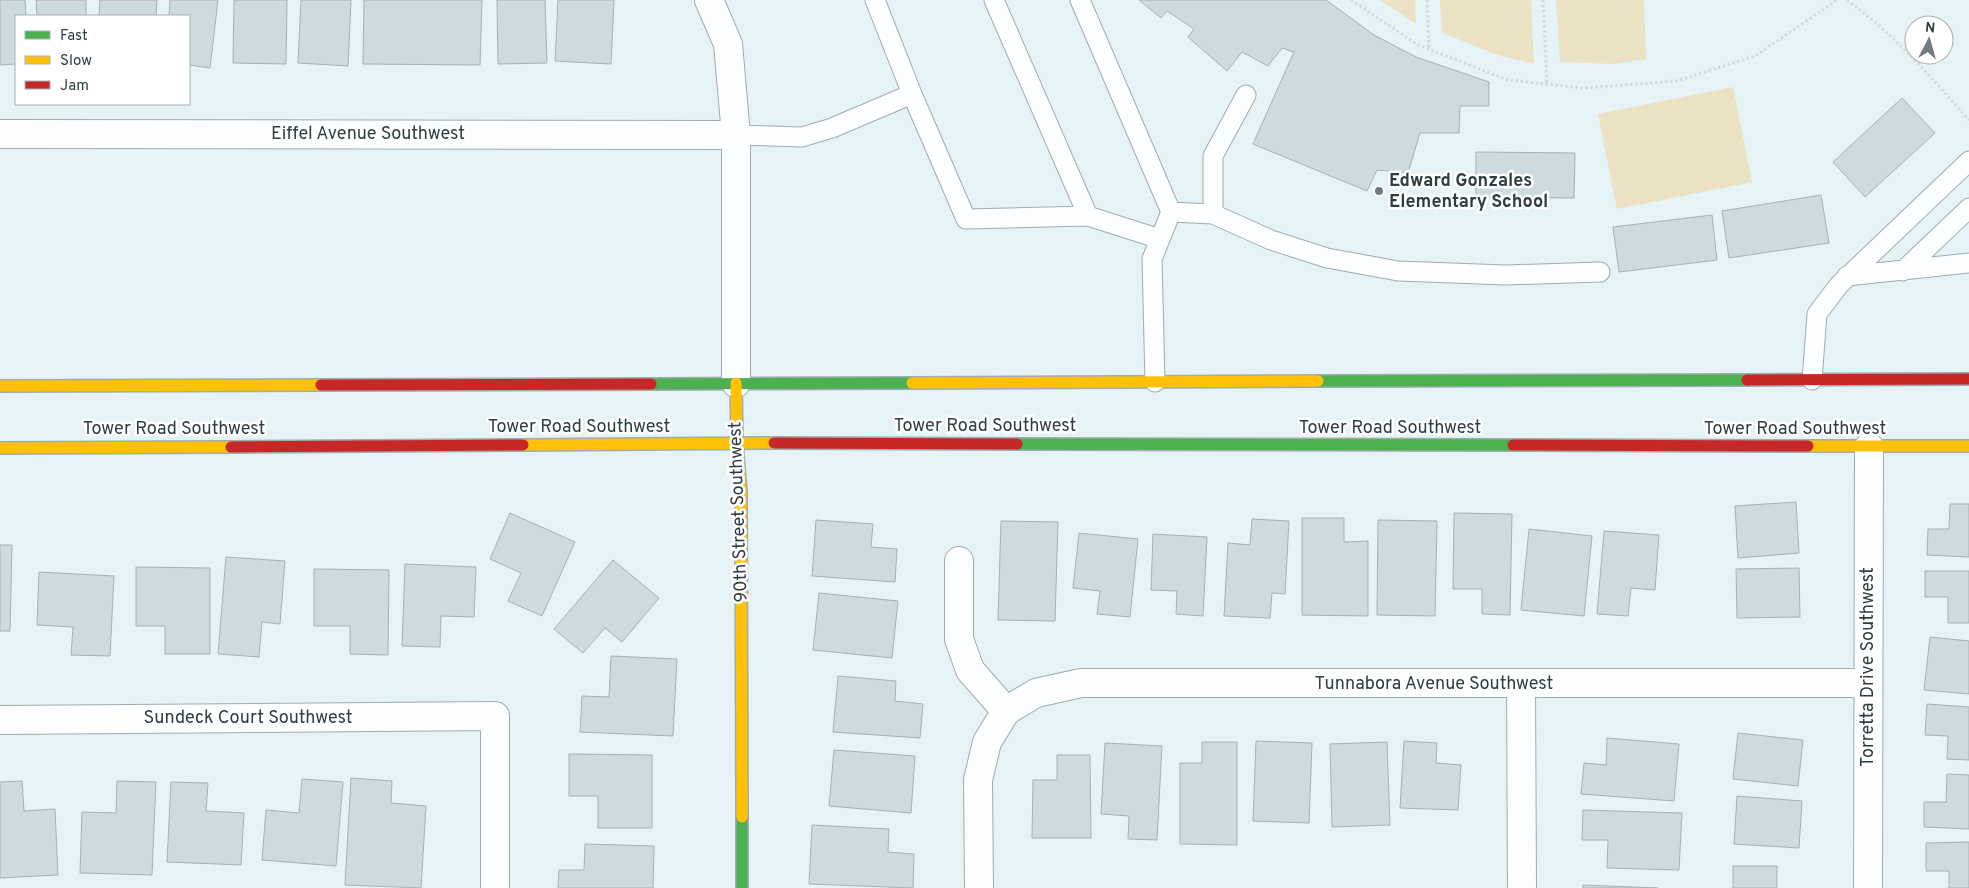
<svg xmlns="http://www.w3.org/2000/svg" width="1969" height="888" viewBox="0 0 1969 888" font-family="Overpass,sans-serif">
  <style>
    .green { fill: #eae2c3 }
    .building { fill: #cddadf; stroke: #a4b1b5 }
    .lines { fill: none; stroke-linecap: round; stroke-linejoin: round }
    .lane-casing { stroke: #9facb0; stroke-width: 21 }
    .street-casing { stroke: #9facb0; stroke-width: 30 }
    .fast-casing { stroke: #9facb0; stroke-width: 14 }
    .slow-casing { stroke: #9facb0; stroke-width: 14 }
    .jam-casing { stroke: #9facb0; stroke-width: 14 }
    .path { stroke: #d6d9db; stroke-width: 3; stroke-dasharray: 2.5 2.5; stroke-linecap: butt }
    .lane { stroke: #fbfdfe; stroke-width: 19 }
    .street { stroke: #fbfdfe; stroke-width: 28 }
    .fast { stroke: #4caf50; stroke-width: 11 }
    .slow { stroke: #ffc107; stroke-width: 11 }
    .jam { stroke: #c62828; stroke-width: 11 }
    .poi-dot { fill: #6d7c82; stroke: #fff; stroke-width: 2 }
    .labels { text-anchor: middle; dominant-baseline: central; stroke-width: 5; stroke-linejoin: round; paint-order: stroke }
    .street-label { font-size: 18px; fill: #2c3d43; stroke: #fff }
    .poi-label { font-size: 18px; font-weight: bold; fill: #2c3d43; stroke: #fff; text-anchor: start }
  </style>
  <rect width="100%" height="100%" fill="#e5f2f6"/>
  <path class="green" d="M1380 0H1415L1416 24Z
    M1440 0H1531L1534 64 1498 55 1442 33Z
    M1556 0H1644L1646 59 1614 64 1560 62Z
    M1733 87 1752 182 1617 209 1598 114Z"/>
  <path class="building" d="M0 0H25L26 16H16V64L0 65Z
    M36 0H86V16H37Z
    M100 0H157L156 16H99Z
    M170 0H218L210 68 189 65V16H169Z
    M234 0H287L286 64 233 63Z
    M301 0H351L348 66 298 63Z
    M364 0H482L480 65 363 64Z
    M497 0H545L547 63 498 64Z
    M558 0H614L611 64 555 61Z
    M1139 0H1326L1374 35 1416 57 1489 82V106H1460L1459 133H1420L1408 173 1377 170 1367 191 1253 144 1294 52 1282 48 1268 66 1242 52 1227 71 1188 37 1194 29 1167 11 1161 18Z
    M1902 98 1935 133 1865 197 1833 162Z
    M1476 152 1575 153 1574 198 1476 197Z
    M1821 195 1829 243 1729 258 1722 211Z
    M1712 215 1717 260 1619 272 1613 227Z
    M1796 502 1799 553 1738 558 1735 506Z
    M1950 504H1969V557L1927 555 1928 529H1949Z
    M510 513 575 542 542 616 508 601 521 573 490 559Z
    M1454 513 1512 514 1510 615 1482 614V589H1453Z
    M1302 518H1344V542L1368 541V616L1302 615Z
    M1252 519 1289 521 1285 594 1272 593 1270 618 1224 616 1228 543 1250 545Z
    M816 520 873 524 871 547 897 549 895 582 812 576Z
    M1378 520 1437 521 1435 616 1377 615Z
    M1001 521 1058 522 1055 621 998 620Z
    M1529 529 1592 536 1584 616 1521 610Z
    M1604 531 1659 535 1655 590 1631 588 1628 616 1597 614Z
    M1079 533 1138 539 1130 617 1097 614 1100 591 1073 588Z
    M1153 534 1207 537 1203 616 1176 614 1177 591 1151 590Z
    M0 545H12L10 631H0Z
    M226 557 285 561 280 624 262 622 259 657 218 654Z
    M613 560 659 598 622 642 605 628 583 653 554 629Z
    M405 564 476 567 474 617 441 616 440 647 402 646Z
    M136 567 210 568V654H165V626H136Z
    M1799 568 1800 617 1737 618 1736 569Z
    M314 569 389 570 388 655 350 654V626H314Z
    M1925 571H1969V623H1948V597H1925Z
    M39 572 114 576 110 656 71 655 73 627 37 625Z
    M819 593 898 601 892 658 813 650Z
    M1930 637 1969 641V694L1924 690Z
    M611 656 677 659 673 736 580 732 582 696 609 697Z
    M838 676 896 681 895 701 923 704 920 738 833 732Z
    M1927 704 1969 707V760L1947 759 1948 736 1925 735Z
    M1738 733 1803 740 1798 786 1733 779Z
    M1607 738 1679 744 1674 801 1581 794 1584 763 1606 765Z
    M1256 741 1312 743 1309 823 1253 821Z
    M1404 741 1437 743 1436 763 1461 765 1458 810 1400 808Z
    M1202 742H1237V845L1180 844V763H1202Z
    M1387 742 1390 825 1332 827 1330 744Z
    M1105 743 1162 746 1157 840 1128 839 1129 816 1101 814Z
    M834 750 915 756 911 813 829 806Z
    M569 754 652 755V828H598V796H569Z
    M1057 755H1090L1091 838H1032L1033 780H1057Z
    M1947 774 1969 775V829L1924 827V802H1946Z
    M351 778 392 781 391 803 426 806 421 888 345 885Z
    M302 779 343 782 336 866 262 860 266 810 299 813Z
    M22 781 24 811 55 809 58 875 0 878V782Z
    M117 781 156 782 152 875 80 873 82 812 116 813Z
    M171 782 208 783 206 811 244 813 241 865 167 862Z
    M1737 796 1802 801 1799 848 1734 844Z
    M1583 810 1682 813 1679 870 1607 868 1608 840H1582Z
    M812 825 889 829 888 852 914 854 913 888 809 884Z
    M1969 842V888H1949V871H1926V843Z
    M585 844 654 846 653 888H558L559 870H584Z
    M1733 866H1777V888H1733Z
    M1583 885 1658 888H1583Z"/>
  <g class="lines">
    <g class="lane-casing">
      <path id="lane" d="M994 0 1088 216
        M1080 0 1171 212 1152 259 1155 382
        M912 94 966 219 1088 216 1160 239
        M736 135 802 137 832 128 912 94 875 0
        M1171 212 1213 214 1271 240 1327 258 1398 271 1506 275 1600 272
        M1213 214V156L1246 95
        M1903 271 1969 208
        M1847 276 1969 263
        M1812 380 1817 314 1839 285 1969 161"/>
    </g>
    <g class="street-casing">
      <path id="street" d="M709 0 728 44 736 135V383
        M0 134 736 135
        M959 561V639L970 670 1006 711 987 742 978 780 979 888
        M1521 684 1522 888
        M1006 711 1036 693 1081 683H1868
        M0 720 495 716V888
        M1868 888 1869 447"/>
    </g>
    <g class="fast-casing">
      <path id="fast" d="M1318 381 1747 380
        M651 384 912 383
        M1017 444 1513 445
        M742 817V888"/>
    </g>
    <g class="slow-casing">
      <path id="slow" d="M736 383 737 444 741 492 742 817
        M912 383 1318 381
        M0 386 321 385
        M523 445 774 443
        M1808 446H1969
        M0 448 231 447"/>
    </g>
    <g class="jam-casing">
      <path id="jam" d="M1747 380 1969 379
        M321 385 651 384
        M774 443 1017 444
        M1513 445 1808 446
        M231 447 523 445"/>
    </g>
    <path class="path" d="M1351 0 1418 45 1508 80 1583 88 1676 81 1755 56 1837 0
      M1427 0 1429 49
      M1543 0 1547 84
      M1847 0C1894 34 1931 77 1969 120"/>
    <use href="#lane" class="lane"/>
    <use href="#street" class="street"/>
    <use href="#fast" class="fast"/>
    <use href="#slow" class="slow"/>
    <use href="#jam" class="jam"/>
  </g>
  <circle class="poi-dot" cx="1379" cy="191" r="5"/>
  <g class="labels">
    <g class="street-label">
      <text x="368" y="134">Eiffel Avenue Southwest</text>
      <text x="985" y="426">Tower Road Southwest</text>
      <text x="579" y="427">Tower Road Southwest</text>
      <text x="1390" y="428">Tower Road Southwest</text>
      <text x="174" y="429">Tower Road Southwest</text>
      <text x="1795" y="429">Tower Road Southwest</text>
      <text transform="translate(739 512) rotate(-92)">90th Street Southwest</text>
      <text transform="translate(1868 667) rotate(-90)">Torretta Drive Southwest</text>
      <text x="1434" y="684">Tunnabora Avenue Southwest</text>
      <text x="248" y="718">Sundeck Court Southwest</text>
    </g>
    <g class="poi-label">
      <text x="1389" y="181">Edward Gonzales<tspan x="1389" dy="21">Elementary School</tspan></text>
    </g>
  </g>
  <rect x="15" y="15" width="175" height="90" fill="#ffffff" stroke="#abb1b4"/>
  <rect x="25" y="31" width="25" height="8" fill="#4caf50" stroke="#abb1b4"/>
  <text x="60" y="40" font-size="15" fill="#2c3d43">Fast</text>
  <rect x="25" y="56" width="25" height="8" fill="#ffc107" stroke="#abb1b4"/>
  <text x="60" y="65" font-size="15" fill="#2c3d43">Slow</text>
  <rect x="25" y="81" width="25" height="8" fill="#c62828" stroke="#abb1b4"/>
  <text x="60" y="90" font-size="15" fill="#2c3d43">Jam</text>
  <g transform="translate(1929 40) rotate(6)"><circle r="24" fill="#ffffff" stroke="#abb1b4"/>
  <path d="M0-4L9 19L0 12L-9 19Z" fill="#6d7c82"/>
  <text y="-8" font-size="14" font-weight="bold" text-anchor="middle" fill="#2c3d43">N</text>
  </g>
</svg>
